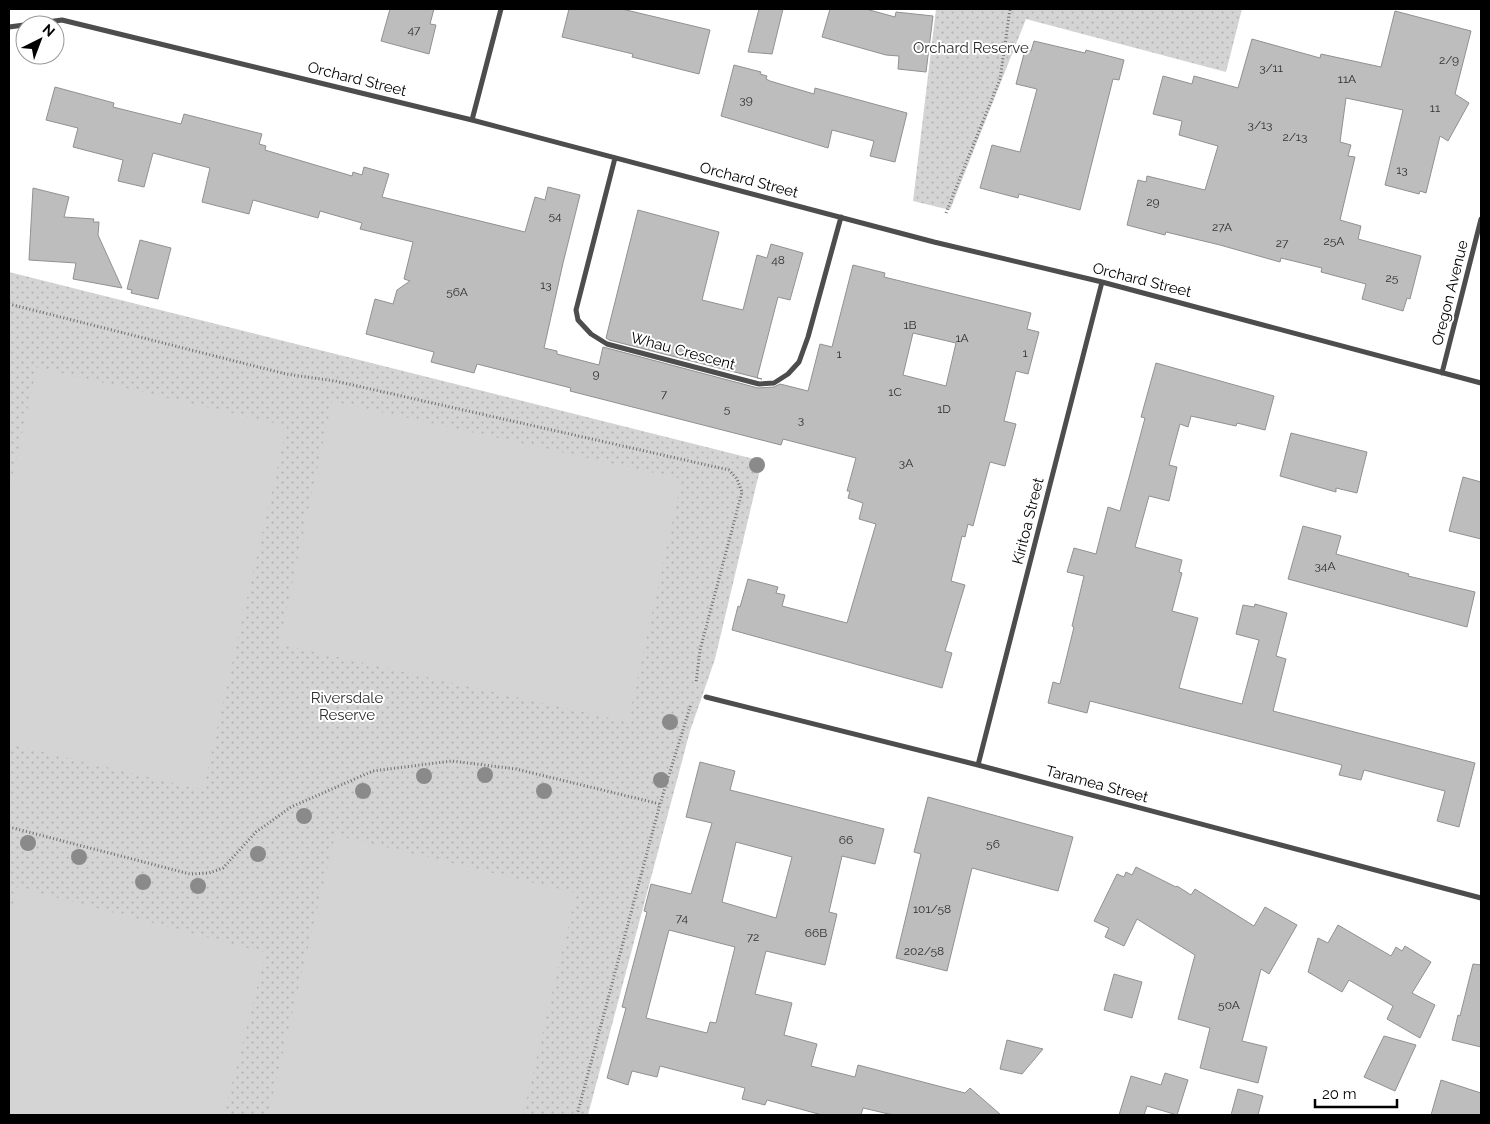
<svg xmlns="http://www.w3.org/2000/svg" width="1490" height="1124" viewBox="0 0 1490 1124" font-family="Raleway,sans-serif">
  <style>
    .grass { fill: url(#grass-dots) }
    .garden { fill: #d4d4d4 }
    .building { fill: #bdbdbd; stroke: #919191; fill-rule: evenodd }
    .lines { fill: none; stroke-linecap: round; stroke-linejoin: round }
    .path { stroke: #6f6f6f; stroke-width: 3; stroke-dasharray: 1 2.5; stroke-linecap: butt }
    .minor { stroke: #4d4d4d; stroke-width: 5 }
    .tree { fill: #8a8a8a }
    .labels { text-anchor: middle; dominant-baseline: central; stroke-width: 4; stroke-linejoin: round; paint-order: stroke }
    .number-label { font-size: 12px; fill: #2f2f2f }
    .park-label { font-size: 15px; fill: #2b2b2b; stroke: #fff }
    .street-label { font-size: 15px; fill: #000; stroke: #fff }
  </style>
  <defs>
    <pattern id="grass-dots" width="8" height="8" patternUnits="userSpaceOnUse" patternTransform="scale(1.25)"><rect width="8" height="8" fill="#d4d4d4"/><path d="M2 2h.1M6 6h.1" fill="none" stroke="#b4b4b4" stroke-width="1.8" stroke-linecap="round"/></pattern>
  </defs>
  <rect width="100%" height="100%" fill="#fff"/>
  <path class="grass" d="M936 9H1242L1226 72 1026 19 950 210 913 201Z
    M9 272 762 461 715 659 690 731 588 1115H9Z"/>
  <path class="garden" d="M37 367 287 426 203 790 9 744V491Z
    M332 401 682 479 628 722 279 644Z
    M335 835 576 893 523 1115H268Z
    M17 887 266 953 224 1115H9V920Z"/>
  <path class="building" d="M390 9H434L430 24 436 25 429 54 381 41Z
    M569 9H622L710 30 699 74 632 57 633 54 562 37Z
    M759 9H783L772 54 748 52Z
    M830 9H866L895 17 896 12 933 16 926 72 898 69 899 56 886 55 822 37Z
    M1395 11 1471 31 1455 94 1469 103 1448 141 1440 136 1426 193 1420 191 1419 194 1385 185 1403 110 1346 98 1340 142 1351 145 1348 156 1355 157 1340 220 1361 226 1358 239 1421 256 1410 299 1407 298 1403 311 1362 299 1366 284 1321 272 1322 268 1281 258 1280 262 1220 245 1166 232 1165 235 1127 225 1138 180 1146 182 1147 176 1205 190 1218 146 1179 135 1182 121 1153 114 1163 76 1192 84 1194 76 1238 88 1252 39 1320 58 1321 54 1381 67Z
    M1034 41 1085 53 1086 50 1124 60 1119 80 1113 79 1080 210 1019 194 1018 198 980 188 992 145 1020 152 1037 89 1016 84 1025 50 1031 51Z
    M734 65 761 72 760 74 767 76 766 79 770 81 814 94 815 88 907 113 895 162 870 156 874 141 832 130 828 148 721 116Z
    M55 87 114 103 113 107 181 124 184 114 262 134 259 144 266 146 265 150 352 176 353 172 362 175 364 167 389 174 382 197 525 232 535 197 545 200 548 187 580 195 563 263 544 348 557 351V354L599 365 603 347 758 388 774 387 780 384 808 391 820 344 832 347 853 265 885 273 884 277 1031 313 1027 329 1039 332 1028 374 1016 371 1004 421 1016 424 1005 466 990 462 973 526 968 524 965 537 962 536 951 581 965 585 945 651 952 653 942 688 732 630 738 606 740 607 748 579 778 587 776 593 785 595 782 606 847 623 876 524 859 519 863 503 848 498 850 491H847L856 458 783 439 781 445 570 391 571 388 477 364 474 373 431 362 434 352 366 334 375 299 393 304 397 290 410 281 404 279 413 242 360 229 362 223 320 211 318 218 253 200 249 214 202 202 210 168 153 153 144 187 118 181 123 160 73 147 78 128 46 120ZM913 333 956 343 946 386 903 375Z
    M33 188 69 197 64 217 94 219 93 222H99L98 235 122 288 73 279 76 263 29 260Z
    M638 210 719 232 702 300 743 310 757 255 767 258 771 244 803 253 790 300 778 297 757 378 762 379 609 340 606 338Z
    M140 240 171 248 158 299 131 293 132 290 127 289Z
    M1156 363 1274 396 1265 430 1237 423 1236 426 1191 416 1188 427 1180 424 1169 465 1177 467 1169 501 1149 496 1135 547 1182 560 1179 572 1182 573 1172 611 1198 618 1179 688 1242 704 1259 640 1236 634 1243 605 1254 607 1255 604 1287 613 1276 656 1286 659 1273 711 1475 763 1459 827 1437 821 1445 791 1364 770 1361 780 1339 775 1342 765 1090 701 1087 713 1048 703 1053 682 1060 684 1074 627 1072 626 1084 576 1067 572 1074 548 1096 554 1108 507 1120 511 1145 418 1141 417Z
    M1291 433 1367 452 1357 493 1336 488V492L1280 476Z
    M1463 477 1481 482V539L1449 531Z
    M1303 526 1341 536 1336 554 1409 574 1408 576 1475 592 1467 627 1288 579Z
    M700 762 735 771 730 790 884 829 875 864 842 856 829 912 837 914 825 965 766 951 755 994 792 1003 784 1035 817 1044 811 1066 855 1077 858 1065 965 1093 970 1088 1001 1115H893L863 1108 861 1115H822L767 1100 765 1105 742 1099 745 1088 660 1066 657 1077 632 1071 628 1085 607 1078 626 1008 622 1007 647 912 644 911 651 884 691 894 712 823 686 817ZM736 842 792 857 776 918 722 902ZM669 930 735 947 716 1023 710 1022 707 1033 646 1018Z
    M928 797 1073 837 1058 891 972 868 947 971 896 958 921 854 914 852Z
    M1136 867 1176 887 1177 886 1191 895 1195 889 1254 926 1265 907 1297 925 1269 974 1261 969 1242 1041 1267 1047 1258 1083 1200 1068 1210 1028 1178 1019 1195 955 1137 919 1124 946 1105 937 1109 928 1094 921 1117 874 1124 877 1126 872 1132 875Z
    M1338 925 1391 956 1396 947 1402 951 1405 946 1431 962 1412 993 1435 1005 1420 1038 1387 1019 1393 1006 1349 980 1342 992 1308 972 1318 938 1328 943Z
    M1473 964 1481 965V1047L1452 1040 1458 1015 1460 1016Z
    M1114 974 1142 982 1132 1018 1104 1010Z
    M1384 1036 1416 1045 1395 1091 1364 1077Z
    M1007 1040 1043 1049 1022 1074 1000 1069Z
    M1165 1073 1188 1080 1177 1115 1147 1106 1144 1115H1119L1131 1076 1161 1085Z
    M1441 1080 1481 1093V1115H1431Z
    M1238 1089 1263 1096 1258 1115H1231Z"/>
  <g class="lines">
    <path class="path" d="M946 213 1000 79 1010 9
      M9 304 286 374 335 381 729 470 737 479 742 492 700 650 696 683
      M9 827 190 874 209 873 223 868 256 832 291 807 373 771 452 761 516 769 660 804
      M577 1115 660 804 691 704"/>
    <path class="minor" d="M9 27 62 20 472 120 934 242 1102 282 1481 383
      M472 120 501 9
      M615 158 576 310 578 320 591 334 607 344 759 384 774 383 788 374 799 362 808 337 841 217
      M1442 373 1481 219
      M706 697 978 765 1481 898
      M978 765 1102 282"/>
  </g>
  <g class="tree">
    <circle cx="757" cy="465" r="8"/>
    <circle cx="670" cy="722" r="8"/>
    <circle cx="485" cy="775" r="8"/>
    <circle cx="424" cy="776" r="8"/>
    <circle cx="661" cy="780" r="8"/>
    <circle cx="363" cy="791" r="8"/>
    <circle cx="544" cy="791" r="8"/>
    <circle cx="304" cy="816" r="8"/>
    <circle cx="28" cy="843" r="8"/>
    <circle cx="258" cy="854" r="8"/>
    <circle cx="79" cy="857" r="8"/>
    <circle cx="143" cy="882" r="8"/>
    <circle cx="198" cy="886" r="8"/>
  </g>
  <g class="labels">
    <g class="number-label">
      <text x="414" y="30">47</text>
      <text x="1449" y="60">2/9</text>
      <text x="1271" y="68">3/11</text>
      <text x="1347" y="79">11A</text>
      <text x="746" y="100">39</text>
      <text x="1435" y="108">11</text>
      <text x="1260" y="125">3/13</text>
      <text x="1295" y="137">2/13</text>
      <text x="1402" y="170">13</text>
      <text x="1153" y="202">29</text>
      <text x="555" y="216">54</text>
      <text x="1222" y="227">27A</text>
      <text x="1334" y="241">25A</text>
      <text x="1282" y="243">27</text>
      <text x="778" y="260">48</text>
      <text x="1392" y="278">25</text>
      <text x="546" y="285">13</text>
      <text x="457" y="292">56A</text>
      <text x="910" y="325">1B</text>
      <text x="962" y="338">1A</text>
      <text x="1025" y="353">1</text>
      <text x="839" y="354">1</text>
      <text x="596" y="374">9</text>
      <text x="895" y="392">1C</text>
      <text x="664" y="394">7</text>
      <text x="727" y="409">5</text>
      <text x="944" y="409">1D</text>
      <text x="801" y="420">3</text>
      <text x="906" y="463">3A</text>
      <text x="1325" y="566">34A</text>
      <text x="846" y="840">66</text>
      <text x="993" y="844">56</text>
      <text x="932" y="909">101/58</text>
      <text x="682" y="918">74</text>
      <text x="816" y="933">66B</text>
      <text x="753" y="937">72</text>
      <text x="924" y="951">202/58</text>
      <text x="1229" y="1005">50A</text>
    </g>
    <g class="park-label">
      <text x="971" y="48">Orchard Reserve</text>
      <text x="347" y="698">Riversdale<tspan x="347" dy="17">Reserve</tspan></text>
    </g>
    <g class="street-label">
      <text transform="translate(357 79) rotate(14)">Orchard Street</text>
      <text transform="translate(749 180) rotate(15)">Orchard Street</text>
      <text transform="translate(1142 280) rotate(14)">Orchard Street</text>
      <text transform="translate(1450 293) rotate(-76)">Oregon Avenue</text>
      <text transform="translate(683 351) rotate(15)">Whau Crescent</text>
      <text transform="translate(1028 521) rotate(-76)">Kiritoa Street</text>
      <text transform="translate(1097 784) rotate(15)">Taramea Street</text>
    </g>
  </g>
  <rect width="1490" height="1124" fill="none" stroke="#000000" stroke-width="20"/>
  <g transform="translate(40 40) rotate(42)"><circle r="24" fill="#ffffff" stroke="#999999"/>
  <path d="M0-4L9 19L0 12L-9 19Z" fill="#000000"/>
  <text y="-8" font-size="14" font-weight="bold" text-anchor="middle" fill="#000000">N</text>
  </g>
  <path d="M1315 1099v8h82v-8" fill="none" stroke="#000000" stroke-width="2.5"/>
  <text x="1322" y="1099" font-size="15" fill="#000000" stroke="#ffffff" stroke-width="4" paint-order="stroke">20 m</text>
</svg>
